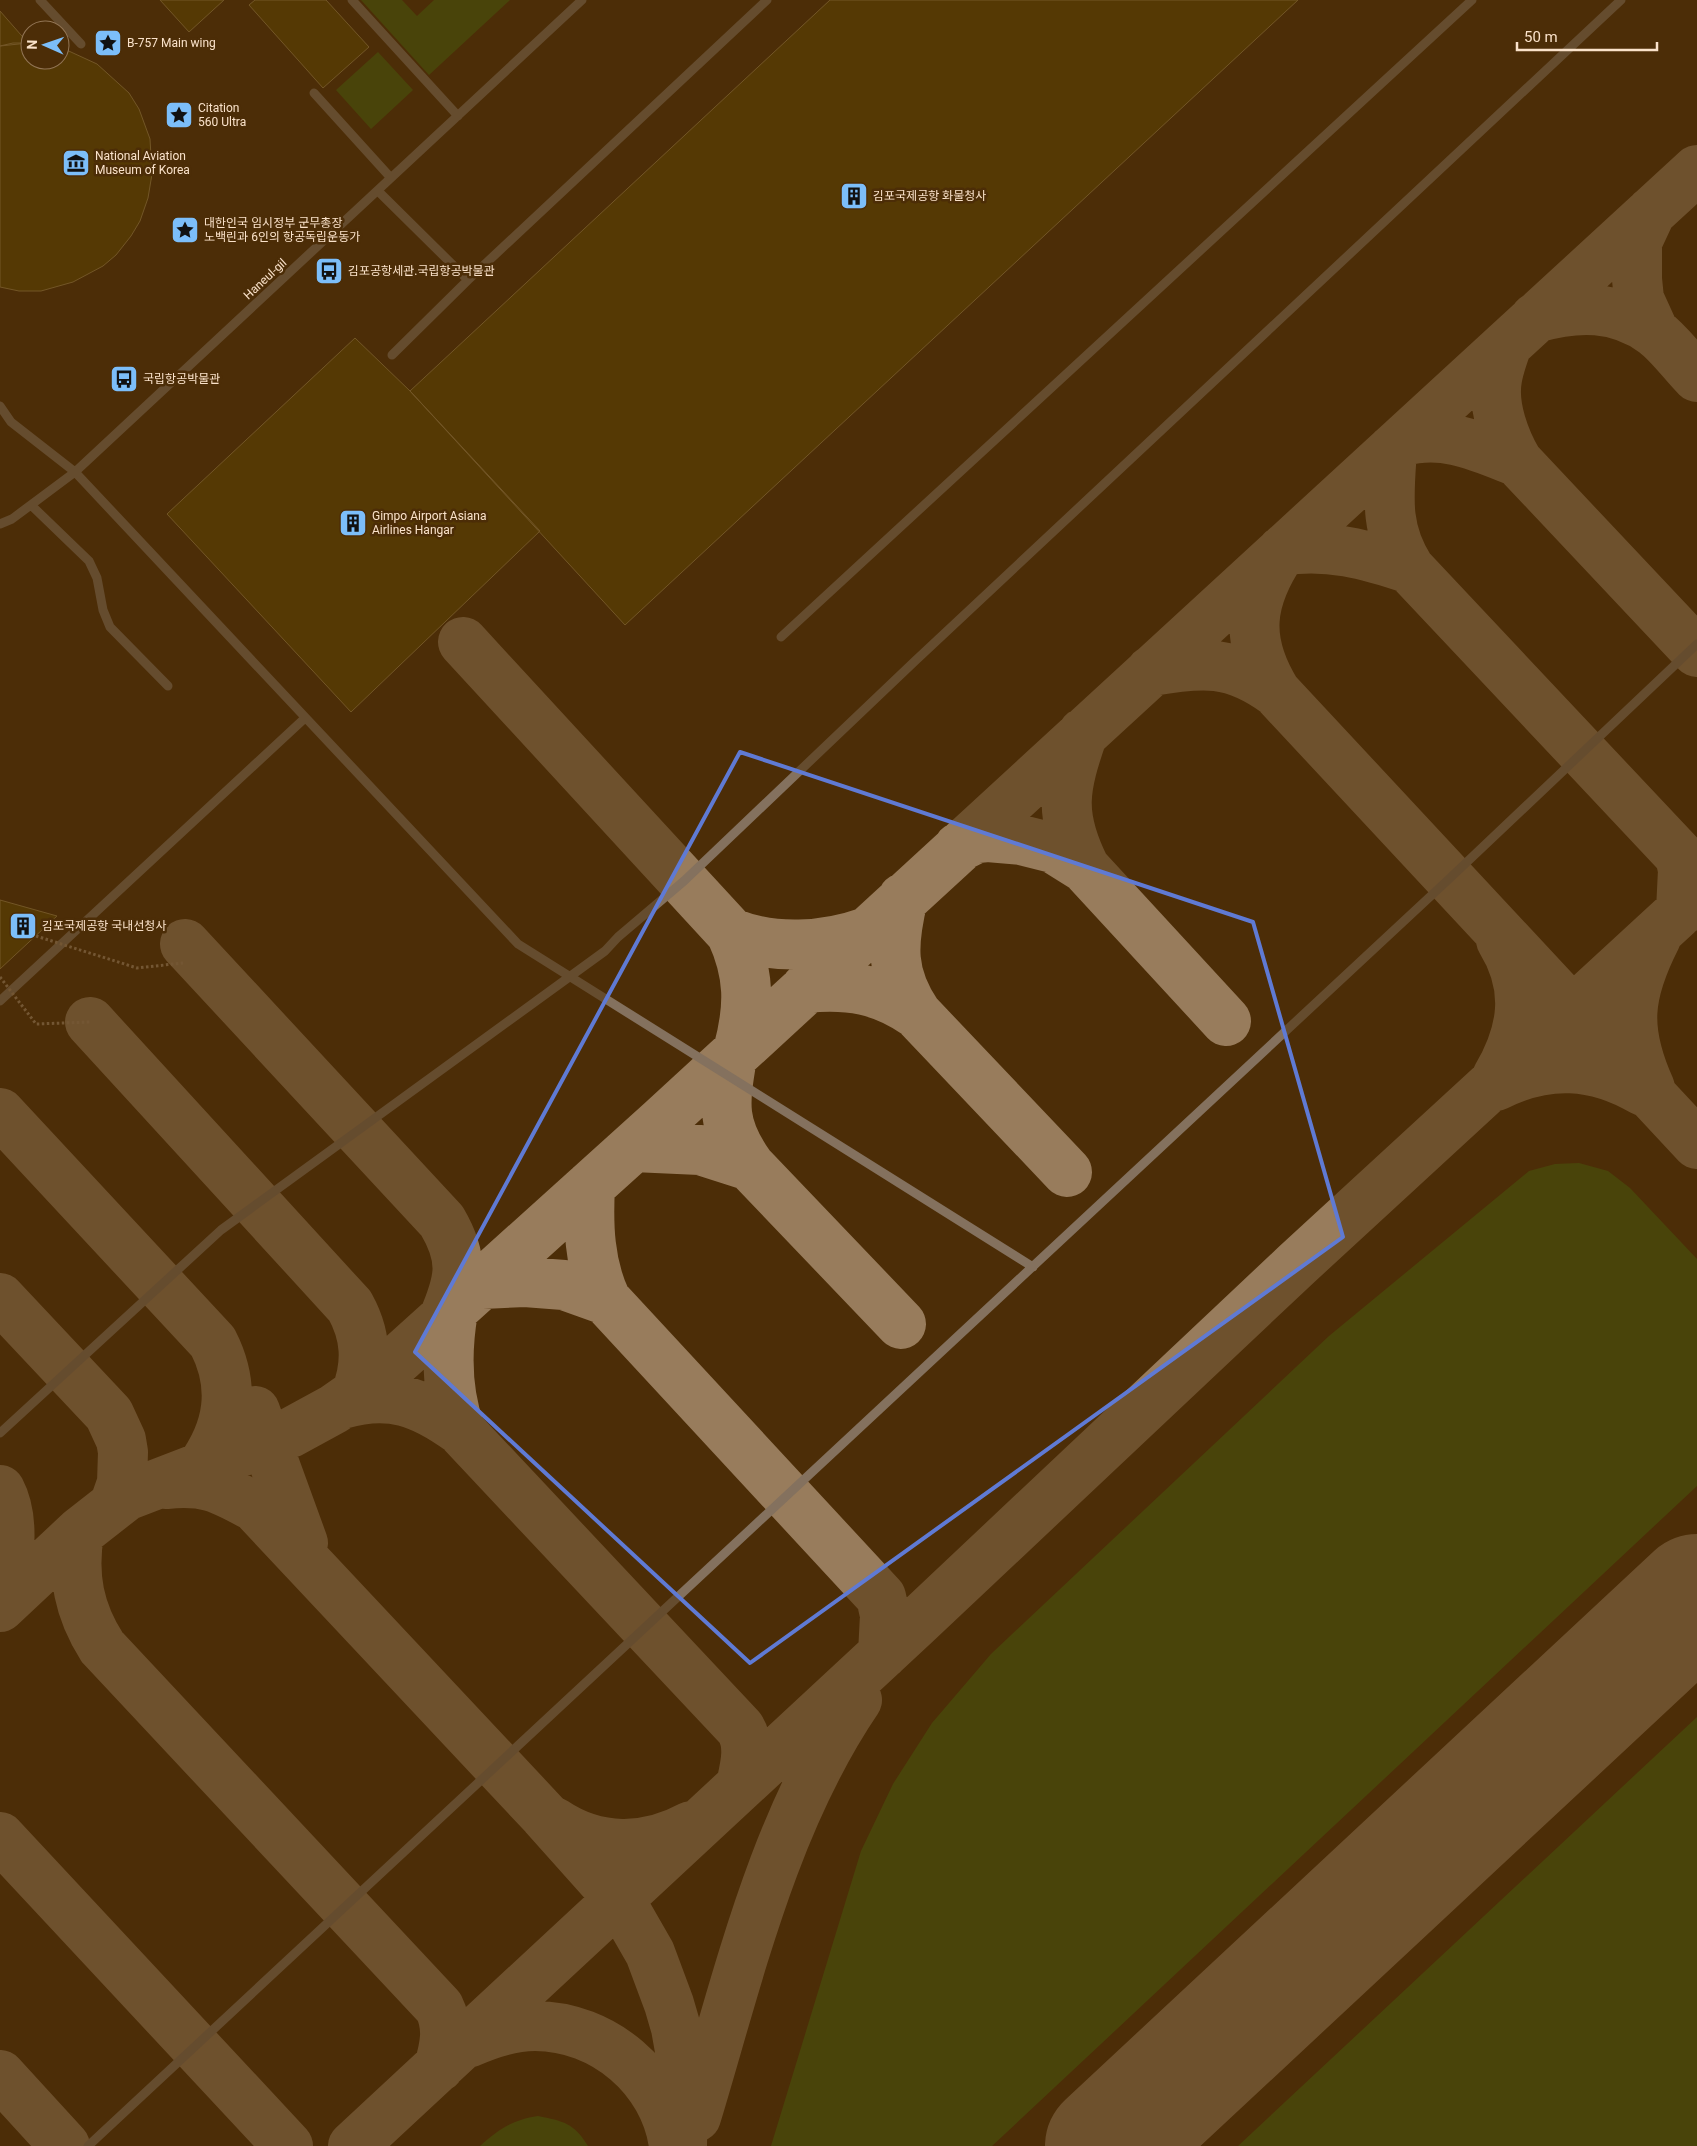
<svg xmlns="http://www.w3.org/2000/svg" width="1697" height="2146" viewBox="0 0 1697 2146" font-family="Roboto,'Noto Sans KR',sans-serif">
  <style>
    .green { fill: #46600e }
    .lines { fill: none; stroke-linecap: round; stroke-linejoin: round }
    .taxiway { stroke: #987c5c; stroke-width: 50 }
    .runway { stroke: #987c5c; stroke-width: 126 }
    .building { fill: #5f4802; stroke: #a1874d }
    .service { stroke: #84715e; stroke-width: 9 }
    .path-bridge { stroke: #a38869; stroke-width: 3; stroke-dasharray: 2.5 2.5; stroke-linecap: butt }
    .marked { fill: none; stroke: #5f7ad4; stroke-width: 4; stroke-linejoin: round }
    .labels { text-anchor: middle; dominant-baseline: central; stroke-width: 5; stroke-linejoin: round; paint-order: stroke }
    .poi-label { font-size: 12px; fill: #fae2ca; stroke: #4c2d07; text-anchor: start }
    .street-label { font-size: 12px; fill: #fae2ca; stroke: #4c2d07 }
  </style>
  <rect width="100%" height="100%" fill="#4c2d07"/>
  <path class="green" d="M361 0H402L417 16 434 0H510L429 75Z
    M378 52 413 90 371 129 336 90Z
    M1579 1163 1608 1171 1630 1188 1697 1259V1486L992 2146H771L861 1851 893 1784 932 1723 991 1654 1329 1336 1529 1171 1555 1164Z
    M1697 1717V2146H1238Z
    M538 2116C563 2121 574 2123 588 2146H480C499 2129 512 2120 538 2116Z"/>
  <g class="lines">
    <path class="taxiway" d="M1651 212 1637 242V279L1639 299 1654 332
      M1535 318C1577 306 1617 305 1654 332 1670 344 1683 363 1697 377
      M1507 345C1503 356 1499 367 1497 379 1492 406 1505 440 1518 462L1697 652
      M1401 442C1443 429 1480 447 1518 462
      M1392 450C1389 495 1384 529 1410 569L1680 856 1683 870 1681 911
      M1410 569C1369 555 1326 543 1282 551 1249 600 1244 640 1276 692 1416 843 1557 993 1697 1144
      M463 642 731 933C750 974 750 1007 738 1051
      M1151 671C1203 662 1232 660 1276 692
      M1083 733C1064 788 1058 814 1085 868L1226 1021
      M959 847 977 838 988 837 1021 840 1053 848 1085 868
      M903 898C892 944 890 974 917 1014L1067 1172
      M731 933C773 950 825 947 867 932
      M185 944 442 1221C465 1260 460 1280 443 1320
      M806 988C849 984 881 989 917 1014
      M90 1022 350 1306C366 1335 368 1363 356 1394
      M732 1057C724 1104 721 1125 750 1166L901 1324
      M1497 1077C1524 1031 1530 987 1501 940
      M1496 1086C1547 1060 1595 1063 1643 1091
      M1650 1088C1624 1030 1627 995 1656 938
      M0 1113 213 1342C236 1387 229 1429 200 1469
      M634 1147 700 1150 750 1166
      M590 1186C588 1225 589 1264 606 1300L881 1597 885 1615 883 1654
      M482 1284 525 1282 564 1285 606 1300
      M0 1298 109 1414 121 1440 123 1452 122 1483 115 1503
      M453 1311C446 1352 446 1391 460 1430L740 1728C751 1745 745 1767 741 1785
      M342 1404C390 1390 421 1402 460 1430
      M255 1411 303 1543
      M166 1484C207 1480 220 1488 255 1507L544 1815 619 1899 650 1953 669 2004 676 2028 683 2067 682 2146
      M0 1490C18 1524 6 1570 0 1606
      M79 1533C72 1576 79 1611 102 1647L439 2007C449 2027 445 2046 439 2067
      M0 1607 80 1532 126 1496 290 1433 334 1409 374 1381 661 1122 1697 170
      M554 1822C597 1851 647 1850 691 1826
      M0 1837 288 2146
      M468 2043C488 2034 512 2026 535 2026 603 2026 665 2078 674 2146
      M0 2075 65 2146
      M696 2117C739 1975 773 1824 857 1700
      M353 2146 915 1624 1296 1265 1697 896"/>
    <path class="runway" d="M1108 2146 1697 1597"/>
  </g>
  <path class="building" d="M160 0H224L189 32Z
    M255 0H326L369 47 323 88 249 5Z
    M830 0H1298L625 625 410 391Z
    M0 11 28 43 0 46Z
    M13 43H30V60H60V47L97 64 129 93 139 109 150 139 152 174 148 198 140 221 131 236 116 255 103 266 73 282 41 291H19L0 287V46Z
    M355 338 410 391 540 531 351 712 167 514Z
    M0 900 57 916 0 969Z"/>
  <g class="lines">
    <path class="service" d="M40 0 81 44
      M352 0 458 116
      M314 93 391 178
      M378 191 468 280
      M392 355 468 280 767 0
      M0 406 11 422 75 472 518 944 1033 1267
      M31 505 89 561 97 578 103 610 110 627 168 686
      M0 524 12 519 75 472 582 0
      M781 637 1472 0
      M0 1001 305 718
      M0 1433 221 1230 605 951 618 937 684 881 915 661 1621 0
      M88 2146 1449 879 1697 644"/>
    <path class="path-bridge" d="M36 936 137 968 183 963
      M0 977 36 1024 90 1022"/>
  </g>
  <path d="M0 0H1697V2146H0ZM740 752 1253 922 1343 1237 750 1663 415 1352Z" fill="#4c2d07" fill-opacity=".55" fill-rule="evenodd"/>
  <path class="marked" d="M740 752 1253 922 1343 1237 750 1663 415 1352Z"/>
  <defs>
    <g id="sight-square" transform="scale(1.4375)"><rect x="-9" y="-9" width="18" height="18" rx="4" fill="#7cbef9" stroke="#4c2d07"/><path d="M0-6L1.8-2.2L6-1.7L2.9 1.2L3.7 5.4L0 3.3L-3.7 5.4L-2.9 1.2L-6-1.7L-1.8-2.2Z" fill="#111"/></g>
    <g id="museum-square" transform="scale(1.4375)"><rect x="-9" y="-9" width="18" height="18" rx="4" fill="#7cbef9" stroke="#4c2d07"/><path d="M0-6L6-3V-2H-6V-3ZM-5-1h2V3h-2ZM-1-1h2V3h-2ZM3-1h2V3H3ZM-6 4H6V6H-6Z" fill="#111"/></g>
    <g id="building-square" transform="scale(1.4375)"><rect x="-9" y="-9" width="18" height="18" rx="4" fill="#7cbef9" stroke="#4c2d07"/><path d="M-4-6H4V6H1V3H-1V6H-4ZM-2.5-4.3h1.7v1.8h-1.7ZM.8-4.3h1.7v1.8H.8ZM-2.5-1h1.7V.8h-1.7ZM.8-1h1.7V.8H.8Z" fill="#111"/></g>
    <g id="bus-square" transform="scale(1.4375)"><rect x="-9" y="-9" width="18" height="18" rx="4" fill="#7cbef9" stroke="#4c2d07"/><path d="M-5-6H5V4H4V6H2V4H-2V6H-4V4H-5ZM-3.5-4V0h7V-4ZM-3.5 1.2v1.5H-2V1.2ZM2 1.2v1.5H3.5V1.2Z" fill="#111"/></g>
  </defs>
  <g fill-rule="evenodd">
    <use href="#sight-square" x="108" y="43"/>
    <use href="#sight-square" x="179" y="115"/>
    <use href="#museum-square" x="76" y="163"/>
    <use href="#building-square" x="854" y="196"/>
    <use href="#sight-square" x="185" y="230"/>
    <use href="#bus-square" x="329" y="271"/>
    <use href="#bus-square" x="124" y="379"/>
    <use href="#building-square" x="353" y="523"/>
    <use href="#building-square" x="23" y="926"/>
  </g>
  <g class="labels">
    <g class="poi-label">
      <text x="127" y="43">B-757 Main wing</text>
      <text x="198" y="108">Citation<tspan x="198" dy="14">560 Ultra</tspan></text>
      <text x="95" y="156">National Aviation<tspan x="95" dy="14">Museum of Korea</tspan></text>
      <text x="873" y="196">김포국제공항 화물청사</text>
      <text x="204" y="223">대한인국 임시정부 군무총장<tspan x="204" dy="14">노백린과 6인의 항공독립운동가</tspan></text>
      <text x="348" y="271">김포공항세관.국립항공박물관</text>
      <text x="143" y="379">국립항공박물관</text>
      <text x="372" y="516">Gimpo Airport Asiana<tspan x="372" dy="14">Airlines Hangar</tspan></text>
      <text x="42" y="926">김포국제공항 국내선청사</text>
    </g>
    <g class="street-label">
      <text transform="translate(265 279) rotate(-43)">Haneul-gil</text>
    </g>
  </g>
  <g transform="translate(45 45) rotate(272)"><circle r="24" fill="#4c2d07" stroke="#927555"/>
  <path d="M0-4L9 19L0 12L-9 19Z" fill="#7cbef9"/>
  <text y="-8" font-size="14" font-weight="bold" text-anchor="middle" fill="#fae2ca">N</text>
  </g>
  <path d="M1517 42v8h140v-8" fill="none" stroke="#fae2ca" stroke-width="2.5"/>
  <text x="1524" y="42" font-size="15" fill="#fae2ca" stroke="#4c2d07" stroke-width="4" paint-order="stroke">50 m</text>
</svg>
